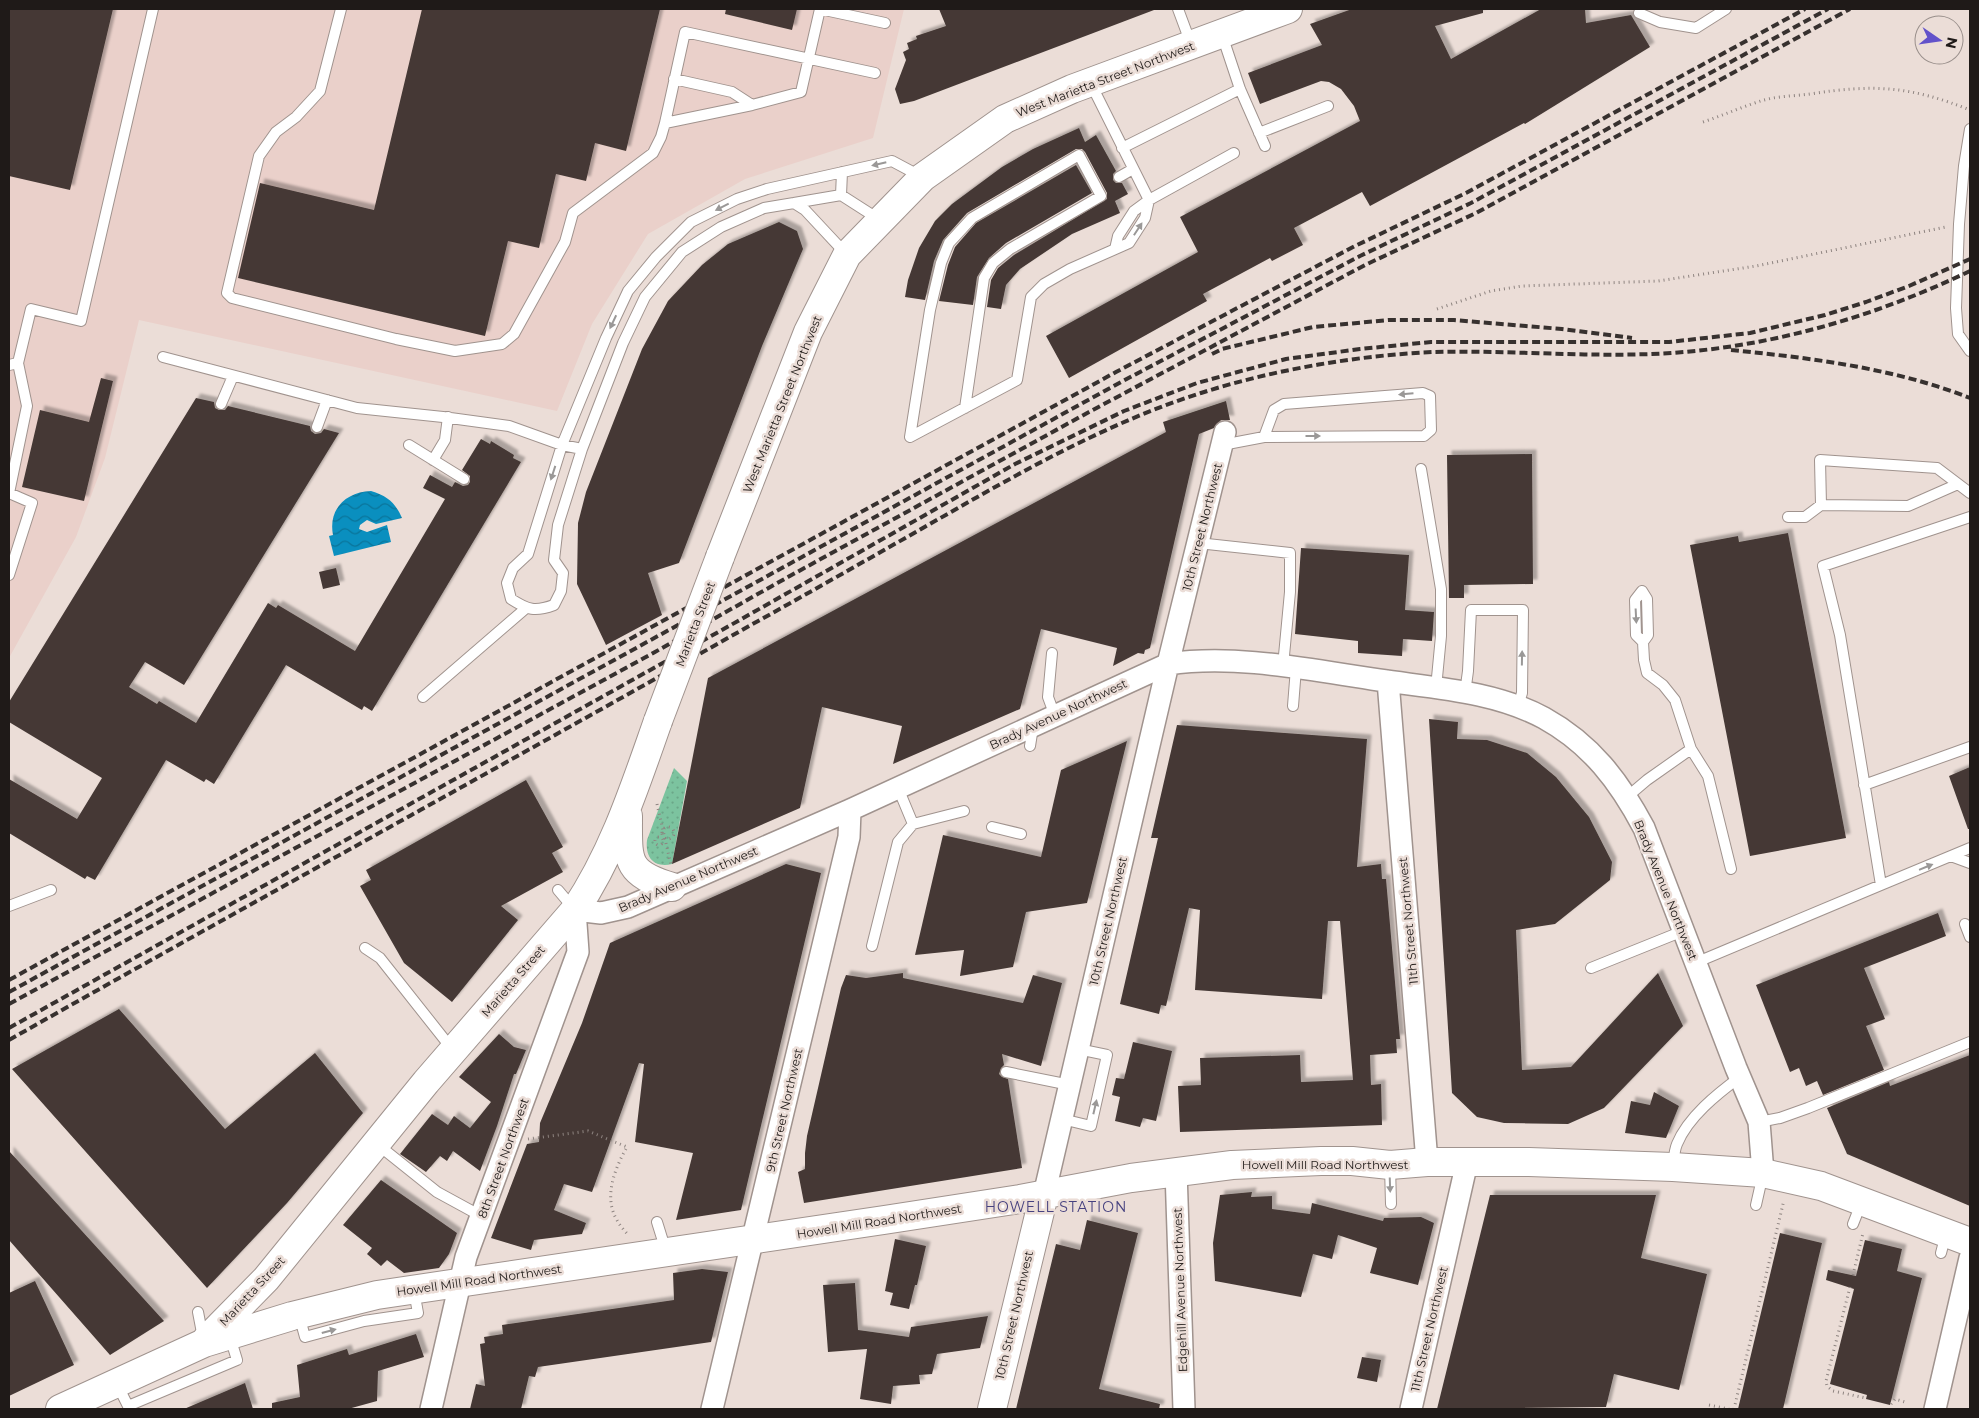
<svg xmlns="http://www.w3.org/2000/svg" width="1979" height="1418" viewBox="0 0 1979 1418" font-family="Montserrat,sans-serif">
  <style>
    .industrial { fill: #ead0ca }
    .park { fill: url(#park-dots) }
    .water { fill: url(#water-waves) }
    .building { fill: #453935; filter: url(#shadow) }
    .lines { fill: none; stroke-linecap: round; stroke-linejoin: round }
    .lane-casing { stroke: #a0938e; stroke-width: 12 }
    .street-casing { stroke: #a0938e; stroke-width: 24 }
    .secondary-casing { stroke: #a0938e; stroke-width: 30 }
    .path { stroke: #8e8480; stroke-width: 3; stroke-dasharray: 1 4; stroke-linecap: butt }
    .lane { stroke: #fff; stroke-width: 10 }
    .street { stroke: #fff; stroke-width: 21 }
    .secondary { stroke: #fff; stroke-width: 28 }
    .rail { stroke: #37312f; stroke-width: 4; stroke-dasharray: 8 4; stroke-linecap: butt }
    .secondary-bridge-casing { stroke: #a0938e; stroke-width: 30; stroke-linecap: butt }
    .secondary-bridge { stroke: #fff; stroke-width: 28 }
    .oneway { fill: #9a9897 }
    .labels { text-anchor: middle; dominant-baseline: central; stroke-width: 5; stroke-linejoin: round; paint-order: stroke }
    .street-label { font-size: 12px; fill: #1f1a18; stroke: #ebddd7 }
    .neighbourhood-label { font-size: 14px; letter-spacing: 1px; fill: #46417f; stroke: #ebddd7 }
  </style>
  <defs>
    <pattern id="park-dots" width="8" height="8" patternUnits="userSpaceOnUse" patternTransform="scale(1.25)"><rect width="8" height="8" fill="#7cc39f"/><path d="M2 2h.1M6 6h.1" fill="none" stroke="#6ba788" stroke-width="1.8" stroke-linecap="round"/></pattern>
    <pattern id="water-waves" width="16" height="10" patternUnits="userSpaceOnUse" patternTransform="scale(1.25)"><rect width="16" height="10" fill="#0a8fbf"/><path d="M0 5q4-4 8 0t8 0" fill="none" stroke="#0a749a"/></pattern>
    <filter id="shadow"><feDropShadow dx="4.5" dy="-4.5" stdDeviation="1" flood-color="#0004"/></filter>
  </defs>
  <rect width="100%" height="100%" fill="#ebddd7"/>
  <path class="industrial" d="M9 9H904L873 138 745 179 648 234 592 324 557 411 139 320 105 458 76 537 9 658Z"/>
  <path class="park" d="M674 768 687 781 672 864C654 868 645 858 647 840Z"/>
  <path class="water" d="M371 491C387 496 395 502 402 518L376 524 367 520 360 525 359 529 367 532 387 525 391 542 334 556 329 536 333 535C328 509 346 492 371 491Z"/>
  <path class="building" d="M9 9H113L70 190 9 176Z
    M422 9H660L626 151 595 143 586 181 556 174 539 248 508 241 485 336 238 278 260 183 374 210Z
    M726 9H797L792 30 725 14Z
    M939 9H1154V10L914 101 900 104 895 89 906 60 903 52 909 49 907 43 917 39 916 36 946 26Z
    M1352 9H1483V13L1435 26 1451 59 1541 9H1585L1586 23 1631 15 1650 47 1525 124 1524 123 1370 206 1362 192 1294 228 1303 245 1272 261 1270 258 1203 294 1207 301 1069 378 1046 336 1198 252 1180 217 1360 121 1354 106 1341 89 1329 82 1321 81 1260 104 1248 73 1322 45 1310 24Z
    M1079 128 1085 142 1096 135 1116 171 1113 174V180L1116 183H1122L1128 194 1115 201 1120 213 1072 234 1020 269 1006 285 1001 309 987 307 991 280 998 268 1014 255 1107 199V193L1085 152 1082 149H1076L967 213 943 240 934 261 925 300 905 297 908 280 919 248 935 221 952 204 1002 167 1033 149Z
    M1076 165 1092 193 1006 243 989 258 977 277 973 305 939 301 948 265 955 247 976 223Z
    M779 222 797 231 803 249 762 346 679 563 648 573 662 615 606 645 577 584 578 523 586 492 642 349 668 301 702 265 728 244Z
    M101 378 113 381 84 501 22 487 40 410 89 422Z
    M196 398 214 402 215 408 219 410H225L228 406 310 426 311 431 315 434 321 433 324 429 339 433 184 685 145 662 129 687 157 704 159 701 196 723 268 603 276 608 278 605 355 651 445 499 423 488 430 475 452 487 455 482 463 486 468 485 470 482V476L462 470 481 439 490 444 491 441 514 455 513 458 521 462 372 711 364 706 362 710 286 665 214 784 206 779 204 782 166 760 95 880 87 876 85 879 9 833V779L77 819 102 778 9 722V702Z
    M1226 401 1230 420H1221L1214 428 1199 434 1150 648 1145 650 1144 654 1138 653 1113 666 1117 648 1041 629 1020 709 893 764 902 726 822 707 800 808 672 864 708 678 1166 432 1163 422Z
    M1532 454 1533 584 1464 585V598H1449L1447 455Z
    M1788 533 1846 838 1750 856 1690 545 1738 536 1739 542Z
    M1301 548 1409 555 1405 610 1434 612 1432 641 1403 639 1402 656 1358 653V641L1295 634Z
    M336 568 340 585 323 589 319 572Z
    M1429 719 1458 722 1457 739 1487 740 1527 753 1556 777 1589 817 1612 862 1610 880 1555 924 1516 930 1522 1070 1571 1067 1658 973 1683 1026 1604 1108 1568 1124 1504 1123 1477 1117 1452 1093Z
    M1177 725 1367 739 1357 867 1381 864 1382 879H1386L1400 1039H1396L1397 1053 1370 1055 1371 1085 1381 1084 1382 1125 1180 1132 1178 1086 1201 1085 1200 1058 1300 1055 1301 1082 1353 1080 1340 921H1328L1322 999 1195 990 1200 910 1189 908 1166 1006 1161 1005 1159 1014 1120 1004 1158 838H1151Z
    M1127 741 1087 903 1026 912 1013 967 960 976 964 950 915 955 943 835 1041 857 1061 770Z
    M1970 767V829H1968L1949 776Z
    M526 780 563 847 552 853 563 872 501 906 518 920 452 1002 404 963 360 886 371 880 366 870Z
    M786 864 821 873 741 1210 676 1220 693 1153 635 1142 644 1064 639 1063 592 1192 564 1184 554 1210 586 1223 582 1234 534 1240 531 1250 491 1238 527 1144 539 1142 540 1123 582 1023 610 943Z
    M1938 913 1946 936 1864 968 1885 1019 1866 1026 1884 1070 1823 1095 1817 1081 1806 1086 1799 1068 1790 1072 1756 985Z
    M903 973V978L1023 1003 1033 975 1062 983 1041 1066 1002 1054 1004 1065 1001 1068 999 1074 1002 1077 1008 1079 1022 1168 804 1203 798 1172 805 1169V1153L807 1136 841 988 846 975 866 978Z
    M119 1009 225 1129 315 1053 363 1113 287 1203 207 1288 12 1069Z
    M499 1034 514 1047 526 1050 516 1074H514L497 1126 480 1171 453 1151 447 1161 440 1156 426 1172 400 1154 432 1114 448 1125 454 1116 470 1128 491 1102 459 1077Z
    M1133 1042 1172 1051 1156 1121 1143 1118 1140 1127 1115 1121 1120 1097 1112 1095 1116 1078 1124 1079Z
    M1970 1055V1206L1847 1154 1827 1108 1889 1082 1890 1086Z
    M1654 1092 1679 1106 1666 1138 1625 1133 1631 1101 1650 1105Z
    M9 1151 164 1321 110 1355 9 1240Z
    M381 1180 457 1233 449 1254 439 1268 404 1273 387 1260 381 1266 367 1254 372 1248 343 1225Z
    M1252 1192 1251 1197 1272 1196V1209L1310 1214 1312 1203 1383 1221 1384 1218 1421 1217 1434 1223 1418 1285 1370 1273 1377 1248 1338 1235 1332 1259 1313 1254 1301 1297 1215 1281 1213 1243 1220 1195Z
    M1490 1195H1656L1641 1258 1707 1274 1679 1390 1614 1374 1606 1407 1437 1409Z
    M1087 1220 1138 1233 1099 1389 1160 1404 1159 1409H1016L1056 1244 1080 1250Z
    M1780 1233 1822 1243 1783 1409H1738Z
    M895 1239 926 1246 917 1285H915L909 1309 890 1305 893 1293 885 1291Z
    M1865 1240 1902 1249 1897 1271 1922 1278 1890 1405 1866 1399 1867 1395 1830 1384 1854 1289 1826 1280 1828 1270 1856 1276Z
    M702 1269 728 1272 711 1342 538 1367 535 1377 529 1376 521 1409H470L476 1384 485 1386 480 1344 485 1343 484 1337 503 1334 502 1325 674 1300 673 1273Z
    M35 1281 74 1365 9 1396V1293Z
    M855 1283 858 1330 909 1337 911 1327 988 1316 980 1348 937 1354 932 1374 919 1375 920 1384 893 1386 891 1404 860 1399 867 1349 828 1352 823 1285Z
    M416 1334 424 1357 378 1371 377 1401 348 1409H272V1403L300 1397 297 1365 347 1349 349 1355Z
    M1362 1357 1381 1360 1377 1382 1357 1378Z
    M245 1383 253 1409H184Z"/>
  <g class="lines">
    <g class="lane-casing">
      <path id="lane" d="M341 9 320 91 296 117 276 132 259 156 227 293 232 298 396 339 455 351 502 344 514 334 565 242 573 213 653 153 661 137 665 123 752 105 801 92 820 9
        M820 9 885 23
        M1178 9 1191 44
        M1639 13 1660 22 1696 28 1726 9
        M1222 35 1240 89 1265 146
        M674 79 732 92 752 105
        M665 123 685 32 875 73
        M1970 129 1964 166 1959 224 1956 308 1958 334 1970 351
        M1259 133 1328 106
        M1122 148 1240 89
        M1119 177 1133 169
        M841 195 842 172
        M794 203 841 195 880 220
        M1115 249 1118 236 1134 211 1149 200 1234 153
        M847 255 805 210 794 203 764 208 721 227 682 252 645 297 623 343 582 449 558 525 554 560 563 573 561 591 554 605C535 612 528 610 511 599L507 583 513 568 528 554 562 445 606 338 628 291 656 257 691 222 737 199 767 189 892 161 922 177
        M163 357 357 408 443 417 509 426 562 445 582 449
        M9 365 18 363 31 309 81 321 153 9
        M221 404 233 376
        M317 427 327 400
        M910 437 930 310 941 263 949 243 972 218 1079 155 1101 196 1010 249 993 263 984 278 965 408
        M910 437 1017 380 1031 297 1044 284 1070 269 1129 243 1145 218 1149 200 1091 84
        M409 445 464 479
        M1222 445 1264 437 1424 436 1431 430 1430 396 1423 393 1284 404 1274 410 1264 437
        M433 460 445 440 448 417
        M1421 469 1441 589V636L1436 688
        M1958 484 1908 506 1821 505 1820 460 1937 468 1970 493
        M9 493 27 406 18 363
        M9 493 32 503 9 575
        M1788 517H1805L1821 505
        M1198 543 1290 553V592L1283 666
        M1052 653 1048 697 1055 716
        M1465 693 1468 671 1471 610H1523L1522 693 1518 706
        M423 697 525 609
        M1293 706 1296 668
        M1030 746 1033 727
        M1691 749 1708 776 1731 869
        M1864 785 1970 747
        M898 788 913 824 964 811
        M1627 797 1647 780 1691 749 1675 700 1663 685 1647 673 1644 660 1643 642 1636 635 1635 600 1642 591 1647 599 1648 635 1643 642
        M992 827 1021 834
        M1951 856 1970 863
        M1881 885 1970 848
        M558 890 574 909
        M9 906 51 890
        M1965 924 1970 937
        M872 946 898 842 913 824
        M365 948 380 958 452 1049
        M1695 963 1881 885 1840 635 1823 566 1970 517
        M1591 968 1683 931
        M1006 1072 1070 1085
        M1062 1119 1091 1126 1107 1055 1078 1049
        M1759 1122 1780 1118 1808 1108 1970 1042
        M377 1144 437 1192 481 1216
        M1390 1166 1391 1204
        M1673 1167C1674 1159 1674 1151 1677 1144 1688 1117 1717 1094 1740 1077
        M1756 1205 1763 1174
        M657 1222 666 1251
        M1853 1224 1862 1201
        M1941 1253 1946 1234
        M198 1312 203 1338
        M299 1315 305 1337 364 1321 418 1313 414 1291
        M117 1384 128 1406 237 1360 230 1337"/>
    </g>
    <g class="street-casing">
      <path id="street" d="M1388 681 1427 1162
        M1176 1171 1184 1409
        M1044 1195 1168 664 1225 432
        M431 1409 466 1257 578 952 575 910 601 913 628 907 850 810 1168 664C1237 654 1310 670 1379 680 1434 688 1494 691 1544 718 1591 744 1619 781 1644 828L1736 1068 1759 1122 1763 1173
        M712 1409 849 837 850 810
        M1411 1409 1467 1162
        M1935 1409 1970 1258"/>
    </g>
    <g class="secondary-casing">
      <path id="secondary" d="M720 557 808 332 847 255 923 177 1005 119 1072 89 1288 9
        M628 816C628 861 625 873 672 887
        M206 1340 266 1279 426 1082 575 910C614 852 635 786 658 721
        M60 1409 204 1343 292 1316 377 1295 884 1220 1020 1199 1131 1178 1232 1165 1321 1161H1352L1390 1165 1427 1162H1529L1673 1167 1763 1173 1821 1186 1970 1242
        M992 1409 1044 1195"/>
    </g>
    <path class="path" d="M1703 122C1724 115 1744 106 1764 100 1779 96 1795 96 1810 94 1874 84 1910 86 1970 110
      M1437 309 1491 291 1522 286 1658 281 1756 266 1946 227
      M657 804 671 865
      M662 833a6 6 0 1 1 12 0a6 6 0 1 1-12 0Z
      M655 841a4 4 0 1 1 8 0a4 4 0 1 1-8 0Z
      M528 1139 588 1131 627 1147C615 1168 603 1197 617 1220 620 1226 625 1231 629 1236
      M1853 1275 1863 1233
      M1850 1287 1826 1381 1827 1386 1833 1391 1866 1398
      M1891 1404 1895 1399 1905 1402
      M1709 1405 1729 1409
      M1734 1409 1784 1200"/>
    <use href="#lane" class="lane"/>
    <use href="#street" class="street"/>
    <use href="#secondary" class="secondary"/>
    <path class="rail" d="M1731 350C1811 358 1894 368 1970 398
      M1212 354 1222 349 1313 327 1389 320H1454L1562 329 1632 338
      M9 980 1116 372 1355 246 1466 193 1805 9
      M9 992 1121 382 1360 256 1471 203 1828 9
      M9 1004 655 652 788 577 1089 412 1365 265 1476 213 1850 9
      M9 1028 738 621 1015 464 1124 411 1197 383 1286 359 1360 349 1431 342H1669L1750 333 1825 315 1866 302 1909 286 1970 259
      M9 1040C253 902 498 768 742 630 814 590 886 549 958 508 1035 464 1116 420 1201 393 1272 370 1359 355 1434 352 1513 350 1592 358 1671 353 1775 346 1876 316 1970 271"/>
    <g class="secondary-bridge-casing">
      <path id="secondary-bridge" d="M658 721 720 557"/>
    </g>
    <use href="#secondary-bridge" class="secondary-bridge"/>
  </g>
  <defs><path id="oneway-solid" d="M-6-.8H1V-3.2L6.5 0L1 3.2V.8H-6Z" transform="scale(1.25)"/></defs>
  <g class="oneway">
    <use href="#oneway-solid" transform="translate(879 164) rotate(167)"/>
    <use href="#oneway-solid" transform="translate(722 207) rotate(153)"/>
    <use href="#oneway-solid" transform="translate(1138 229) rotate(-57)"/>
    <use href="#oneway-solid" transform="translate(613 322) rotate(115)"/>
    <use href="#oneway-solid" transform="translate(1406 394) rotate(175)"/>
    <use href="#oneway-solid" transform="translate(1313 436)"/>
    <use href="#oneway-solid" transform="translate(553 473) rotate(108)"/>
    <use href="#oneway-solid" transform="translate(1636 616) rotate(87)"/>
    <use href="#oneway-solid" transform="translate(1522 658) rotate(-89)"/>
    <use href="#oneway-solid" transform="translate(1926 867) rotate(-22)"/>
    <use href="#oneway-solid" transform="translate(1095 1107) rotate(-77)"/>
    <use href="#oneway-solid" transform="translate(1390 1185) rotate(88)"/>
    <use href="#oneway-solid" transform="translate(329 1331) rotate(-15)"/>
  </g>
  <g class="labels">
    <g class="street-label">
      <text transform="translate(1105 79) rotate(-21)">West Marietta Street Northwest</text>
      <text transform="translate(782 404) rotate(-68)">West Marietta Street Northwest</text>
      <text transform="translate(1202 527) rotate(-76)">10th Street Northwest</text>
      <text transform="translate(695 624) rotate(-69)">Marietta Street</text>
      <text transform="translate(1058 714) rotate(-25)">Brady Avenue Northwest</text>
      <text transform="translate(688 879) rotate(-23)">Brady Avenue Northwest</text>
      <text transform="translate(1666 890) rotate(68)">Brady Avenue Northwest</text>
      <text transform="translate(1108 921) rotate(-77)">10th Street Northwest</text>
      <text transform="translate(1408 921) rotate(-95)">11th Street Northwest</text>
      <text transform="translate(513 981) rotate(-49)">Marietta Street</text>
      <text transform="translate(784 1110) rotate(-77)">9th Street Northwest</text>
      <text transform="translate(503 1158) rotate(-70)">8th Street Northwest</text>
      <text x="1325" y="1164">Howell Mill Road Northwest</text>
      <text transform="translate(879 1221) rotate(-9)">Howell Mill Road Northwest</text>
      <text transform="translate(479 1280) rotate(-8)">Howell Mill Road Northwest</text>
      <text transform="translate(1180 1290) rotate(-92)">Edgehill Avenue Northwest</text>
      <text transform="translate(252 1291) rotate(-47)">Marietta Street</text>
      <text transform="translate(1014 1315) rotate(-77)">10th Street Northwest</text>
      <text transform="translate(1429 1329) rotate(-77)">11th Street Northwest</text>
    </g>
    <g class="neighbourhood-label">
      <text x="1056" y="1207">HOWELL STATION</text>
    </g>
  </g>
  <rect width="1979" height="1418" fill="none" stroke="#1f1a18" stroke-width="20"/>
  <g transform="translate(1939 40) rotate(103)"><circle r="24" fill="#ebddd7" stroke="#998f8b"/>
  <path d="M0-4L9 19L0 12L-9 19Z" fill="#6252ca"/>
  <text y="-8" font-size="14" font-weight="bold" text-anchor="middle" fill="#1f1a18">N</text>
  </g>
</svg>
